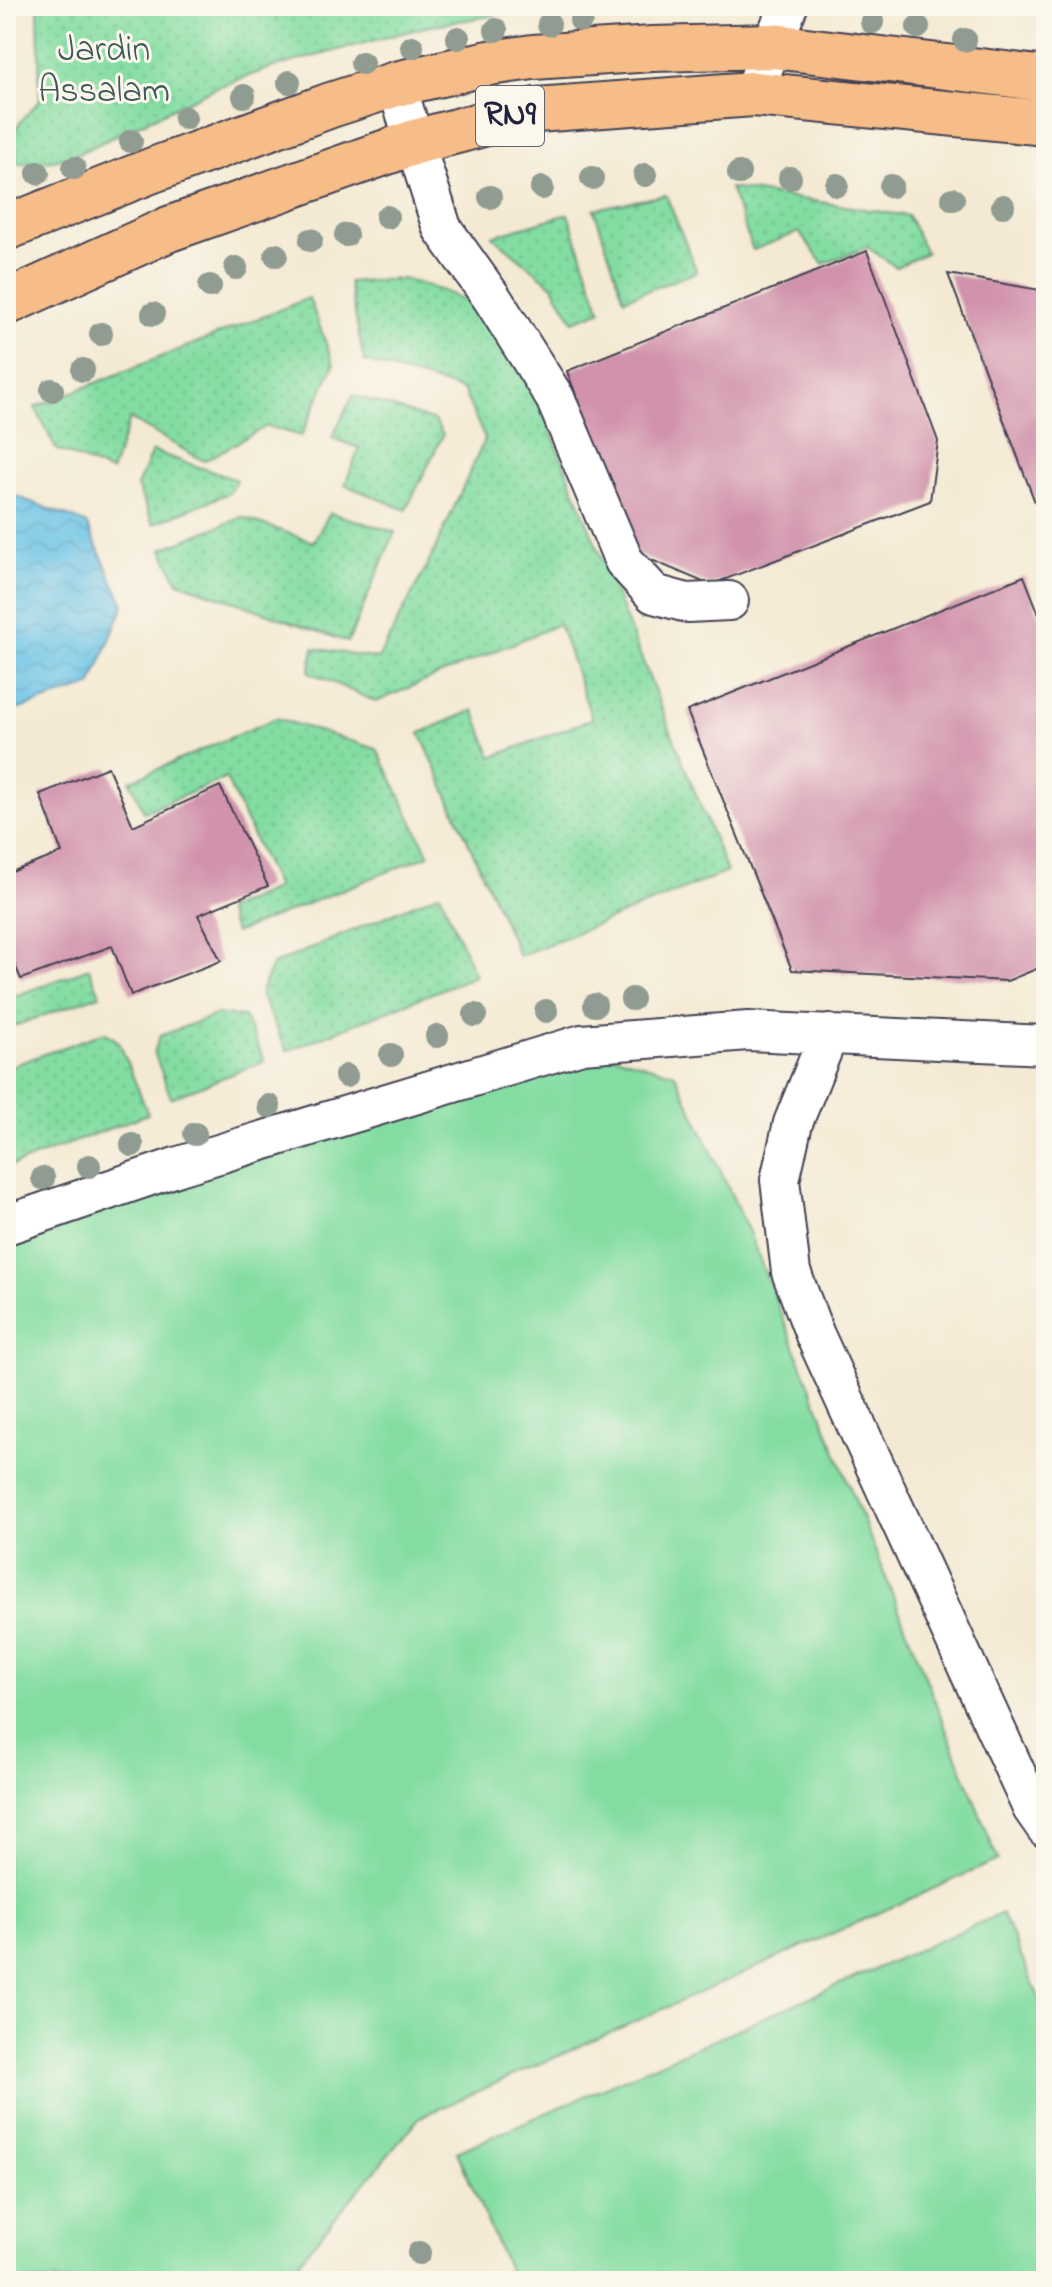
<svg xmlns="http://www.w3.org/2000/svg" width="1052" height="2287" viewBox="0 0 1052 2287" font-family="'Indie Flower',sans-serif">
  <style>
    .grass { fill: url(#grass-dots); stroke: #52806e; stroke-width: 2 }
    .pitch { fill: #83dda2; stroke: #52806e; stroke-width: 2 }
    .water { fill: url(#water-waves); stroke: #457290; stroke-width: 2 }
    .building { fill: #d193ac }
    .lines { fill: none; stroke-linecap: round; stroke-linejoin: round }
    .minor-casing { stroke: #424052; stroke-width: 42 }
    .major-casing { stroke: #424052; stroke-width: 48 }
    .minor { stroke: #fff; stroke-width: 38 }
    .major { stroke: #f7bd88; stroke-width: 44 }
    .tree { fill: #909b91 }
    .labels { text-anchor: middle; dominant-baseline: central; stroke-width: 6; stroke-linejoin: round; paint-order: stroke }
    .shield { fill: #fbf7ec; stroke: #636270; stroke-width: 2 }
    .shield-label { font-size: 34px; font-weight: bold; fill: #22223b }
    .park-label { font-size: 36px; fill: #3f5a5a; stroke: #fbf7ec }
  </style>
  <defs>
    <pattern id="grass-dots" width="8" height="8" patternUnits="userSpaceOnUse" patternTransform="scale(2)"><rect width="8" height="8" fill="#83dda2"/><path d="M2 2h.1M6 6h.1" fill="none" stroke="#71bd8c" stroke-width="1.8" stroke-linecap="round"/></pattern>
    <pattern id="water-waves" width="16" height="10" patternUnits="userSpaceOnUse" patternTransform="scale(2)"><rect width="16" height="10" fill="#68c2e6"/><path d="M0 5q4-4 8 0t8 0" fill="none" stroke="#5aa6c6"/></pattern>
  </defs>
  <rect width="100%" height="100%" fill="#fbf7ec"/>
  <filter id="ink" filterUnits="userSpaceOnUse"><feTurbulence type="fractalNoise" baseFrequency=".0125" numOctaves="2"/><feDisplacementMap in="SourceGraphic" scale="16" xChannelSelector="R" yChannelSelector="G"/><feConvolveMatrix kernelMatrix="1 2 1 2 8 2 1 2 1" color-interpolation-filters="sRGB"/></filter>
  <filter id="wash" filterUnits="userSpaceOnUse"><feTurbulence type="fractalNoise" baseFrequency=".006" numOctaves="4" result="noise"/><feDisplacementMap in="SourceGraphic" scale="32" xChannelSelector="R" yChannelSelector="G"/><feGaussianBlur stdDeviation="1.8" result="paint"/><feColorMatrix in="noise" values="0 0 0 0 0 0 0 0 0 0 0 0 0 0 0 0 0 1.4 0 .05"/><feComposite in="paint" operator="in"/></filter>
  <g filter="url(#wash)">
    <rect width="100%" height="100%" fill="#f4ead4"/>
    <path class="grass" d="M38 6H553L429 26 274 67 217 87 69 158 18 164C7 129 18 125 40 100Z
      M730 188 908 216 926 253 896 267 867 247 823 264 799 232 753 250Z
      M666 195 697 272 624 299 594 209Z
      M568 214 601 311 573 321 553 286 492 236Z
      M403 279C435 288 476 298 498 326 508 340 517 355 526 369L727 872 519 956 420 733 474 710 492 757 592 719 559 624 376 702 309 672 314 648 378 659 430 560 485 439 463 390 364 361 349 282Z
      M309 298 334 365 301 436 267 426 204 461 130 419 111 472 56 449 35 407Z
      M353 395 435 421 443 435 406 510 345 485 359 448 332 438Z
      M152 451 237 480 229 493 153 524 137 486Z
      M330 513 395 532 348 642 178 582 162 549 242 517 313 542Z
      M276 718 377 749 429 855 235 933 226 910 277 888 226 778 144 812 130 781Z
      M440 893 475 976 287 1051 260 994 272 965Z
      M89 968 100 995 6 1029V974L15 996Z
      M218 1014 244 1017 265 1061 171 1098 154 1052 160 1036Z
      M105 1032 119 1042 148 1114 6 1168V1068Z"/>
    <path class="pitch" d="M586 1047 675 1074 748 1230 998 1860 420 2117 282 2281H6V1251L172 1183Z
      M1002 1913 1046 2014V2281H513L457 2152Z"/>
    <path class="water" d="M6 476 13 495 86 523 124 605 91 686 13 711 6 708Z"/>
    <g id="blocks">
      <path class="building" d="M867 251 938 441 930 501 710 585 635 553 567 371Z
        M948 274 1046 291V531Z
        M1024 576 1046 632V965L1007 981 792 970 687 711Z
        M108 767 133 826 220 786 268 886 198 915 221 961 131 995 112 946 21 979 6 945V874L62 853 40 794Z"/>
    </g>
  </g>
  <g filter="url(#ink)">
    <use href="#blocks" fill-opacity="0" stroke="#424052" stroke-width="2"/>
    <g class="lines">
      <g class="minor-casing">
        <path id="minor" d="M396 84 442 228 492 298 555 398 624 561 654 594 687 603 729 601
          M753 94 788 6
          M829 1034 793 1123 780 1180 791 1272 815 1335 1032 1808 1046 1828
          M6 1225 179 1166 582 1044 748 1031 1046 1045"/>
      </g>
      <g class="major-casing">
        <path id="major" d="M6 228 153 170 331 105 396 84 489 63 533 57 652 49 773 46 1046 79
          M6 303 169 229 415 142 536 110 753 94 1046 123"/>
      </g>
      <use href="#minor" class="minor"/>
      <use href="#major" class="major"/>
    </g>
    <g class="tree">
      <circle cx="581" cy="20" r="12"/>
      <circle cx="872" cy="22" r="12"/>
      <circle cx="549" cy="24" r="12"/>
      <circle cx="918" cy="27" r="12"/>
      <circle cx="496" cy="30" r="12"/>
      <circle cx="458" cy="38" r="12"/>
      <circle cx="965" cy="40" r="12"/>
      <circle cx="412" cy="47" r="12"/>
      <circle cx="362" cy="63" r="12"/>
      <circle cx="289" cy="82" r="12"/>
      <circle cx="244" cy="96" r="12"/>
      <circle cx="185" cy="118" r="12"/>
      <circle cx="131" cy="141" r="12"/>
      <circle cx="74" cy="168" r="12"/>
      <circle cx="38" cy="173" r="12"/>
      <circle cx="739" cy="173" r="12"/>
      <circle cx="645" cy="175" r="12"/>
      <circle cx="592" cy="178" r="12"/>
      <circle cx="790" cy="178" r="12"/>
      <circle cx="837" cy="185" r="12"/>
      <circle cx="891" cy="186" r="12"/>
      <circle cx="542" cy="188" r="12"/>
      <circle cx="490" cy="197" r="12"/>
      <circle cx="953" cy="199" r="12"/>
      <circle cx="1003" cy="206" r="12"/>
      <circle cx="387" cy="217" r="12"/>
      <circle cx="346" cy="235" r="12"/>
      <circle cx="311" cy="240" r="12"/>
      <circle cx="276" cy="255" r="12"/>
      <circle cx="236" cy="268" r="12"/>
      <circle cx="210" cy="286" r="12"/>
      <circle cx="153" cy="314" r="12"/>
      <circle cx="101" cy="334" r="12"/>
      <circle cx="83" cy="370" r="12"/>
      <circle cx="52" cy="390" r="12"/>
      <circle cx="632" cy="999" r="12"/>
      <circle cx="595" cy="1005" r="12"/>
      <circle cx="546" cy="1011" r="12"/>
      <circle cx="475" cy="1015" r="12"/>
      <circle cx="437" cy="1036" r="12"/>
      <circle cx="391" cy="1055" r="12"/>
      <circle cx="346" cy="1076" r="12"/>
      <circle cx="269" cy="1106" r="12"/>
      <circle cx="195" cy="1134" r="12"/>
      <circle cx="132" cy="1145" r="12"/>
      <circle cx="89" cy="1166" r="12"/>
      <circle cx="43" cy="1178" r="12"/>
      <circle cx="419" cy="2253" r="12"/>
    </g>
  </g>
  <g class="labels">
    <rect class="shield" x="476" y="86" width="68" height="60" rx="6"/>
    <g class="shield-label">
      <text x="510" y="116">RN9</text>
    </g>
    <g class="park-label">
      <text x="104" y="51">Jardin<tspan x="104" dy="41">Assalam</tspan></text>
    </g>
  </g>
  <rect width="1052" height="2287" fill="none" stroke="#fbf7ec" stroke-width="32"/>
</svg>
